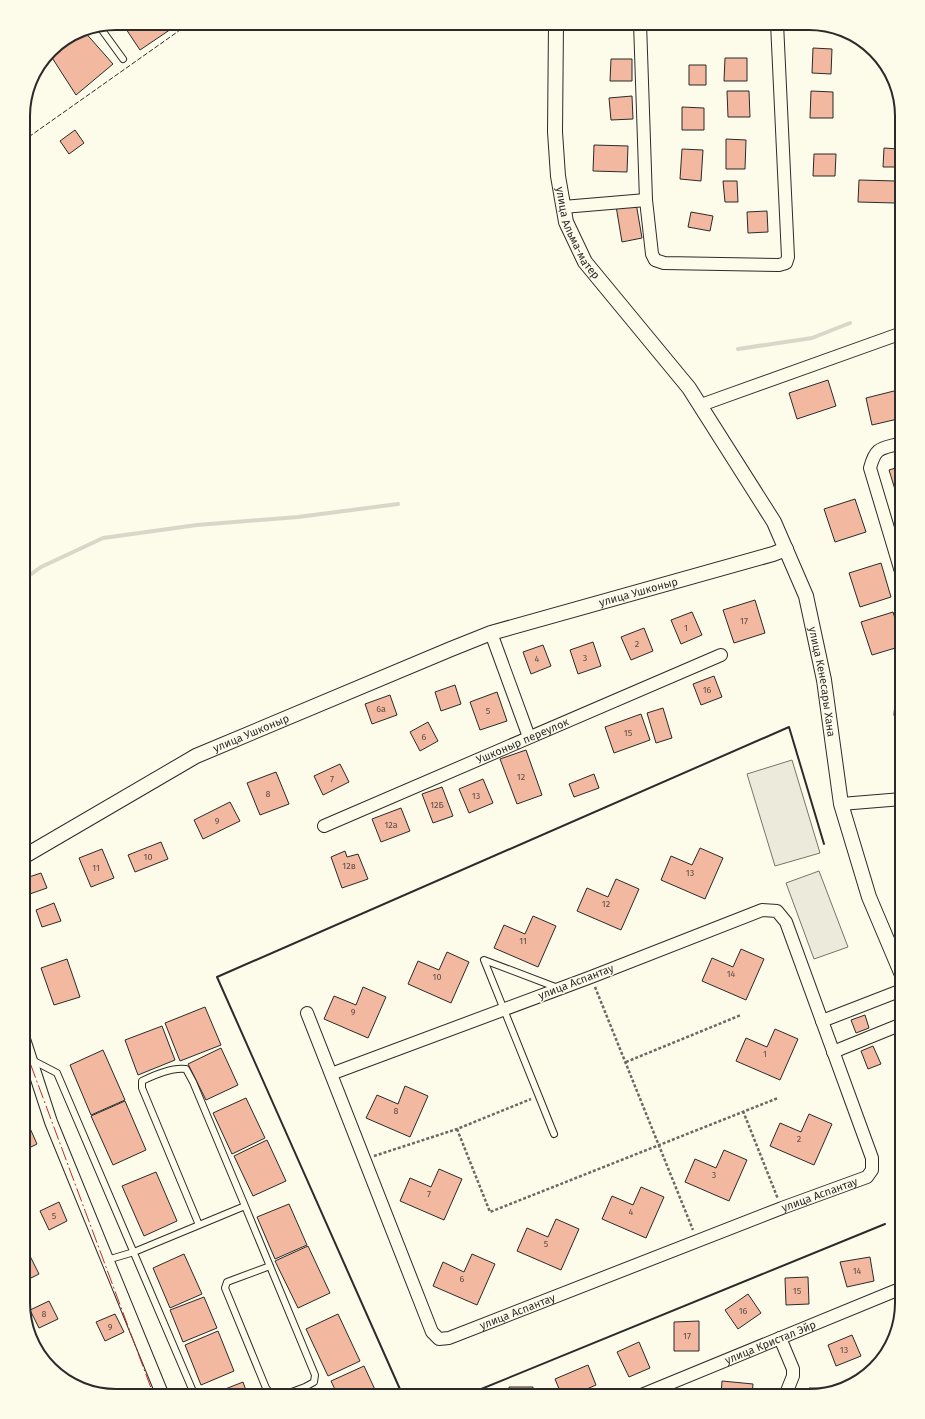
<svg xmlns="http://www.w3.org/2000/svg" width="925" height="1419" viewBox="0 0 925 1419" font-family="'Fira Sans',sans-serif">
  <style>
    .green { fill: #ecebdb; stroke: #74746e }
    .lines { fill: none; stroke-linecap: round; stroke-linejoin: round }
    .stream { stroke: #d8d7c9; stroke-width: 4 }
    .building { fill: #f2b8a0; stroke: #2b2b2b }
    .service-casing { stroke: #2b2b2b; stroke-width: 8 }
    .minor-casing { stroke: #2b2b2b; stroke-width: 14 }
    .tertiary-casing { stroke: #2b2b2b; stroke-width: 16 }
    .path { stroke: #6a6964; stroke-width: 2.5; stroke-dasharray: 3 2; stroke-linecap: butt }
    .service { stroke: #fdfbea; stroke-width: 6 }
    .minor { stroke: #fdfbea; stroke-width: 12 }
    .tertiary { stroke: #fdfbea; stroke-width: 14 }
    .fence { stroke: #2b2b2b; stroke-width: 1; stroke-dasharray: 5 2; stroke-linecap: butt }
    .wall { stroke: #2b2b2b; stroke-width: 2 }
    .power { stroke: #c62828; stroke-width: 1; stroke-dasharray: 14 3 2 3; stroke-linecap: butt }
    .labels { text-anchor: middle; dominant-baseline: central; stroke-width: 3; stroke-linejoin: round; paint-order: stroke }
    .number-label { font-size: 9px; fill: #5d4e48 }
    .street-label { font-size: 11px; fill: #2b2b2b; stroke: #fdfbea }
    .rim { fill: none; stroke: #2b2b2b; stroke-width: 2 }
  </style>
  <rect width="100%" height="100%" fill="#fdfbea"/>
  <path class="green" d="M792 760 820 853 775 866 747 774Z
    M819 871 848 947 814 959 786 883Z"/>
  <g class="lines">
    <path class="stream" d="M738 349 812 338 850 323
      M23 580 41 567 103 538 197 525 298 517 398 504"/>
  </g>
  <path class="building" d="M122 23H180L140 50Z
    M608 23H626V27H609Z
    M714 23H743V28L714 27Z
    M81 30H83L113 64 76 95 49 53 51 50Z
    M813 48 832 49 831 74 812 73Z
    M725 58H747V81H724Z
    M611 59H632V81H610Z
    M689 65H706V85H689Z
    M727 91H749L750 117H728Z
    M811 91 833 92V118H810Z
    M632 96 633 119 611 120 609 98Z
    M682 107 704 108V130H682Z
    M75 130 84 143 69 154 60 141Z
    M726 139 746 140 745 169H726Z
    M594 145 628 146 627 172 593 171Z
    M884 148 899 149V167H883Z
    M682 149 703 150 701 181 680 179Z
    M814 154H836L835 176H813Z
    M859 180 896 181 895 203 858 202Z
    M723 181H737L738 202H725Z
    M636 203 642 238 622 242 616 206Z
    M767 211 768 232 748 233 747 212Z
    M691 212 713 216 710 231 688 227Z
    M828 380 836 406 797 419 789 393Z
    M902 389V418L872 425 866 398Z
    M902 466V495L897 496 889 470Z
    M855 499 866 532 835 542 824 509Z
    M881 563 891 597 860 607 849 573Z
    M755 600 765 633 734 643 723 610Z
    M692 612 702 635 681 644 671 620Z
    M893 612 902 641V646L872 655 861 622Z
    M644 628 653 651 631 660 621 637Z
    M593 642 601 666 578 674 570 650Z
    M543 645 551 666 531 674 523 652Z
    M714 676 722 697 701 705 693 684Z
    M455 685 461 704 441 711 435 692Z
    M902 688V731L899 728 894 715 896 689Z
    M497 692 507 721 480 730 470 702Z
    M390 695 397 715 372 724 365 704Z
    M663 708 672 738 656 743 647 713Z
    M641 714 650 740 614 753 605 727Z
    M428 722 438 741 420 751 410 732Z
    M526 750 542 795 517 804 500 759Z
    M340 764 349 782 323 795 314 776Z
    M276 772 289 804 260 815 247 783Z
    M594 774 599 788 574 797 569 784Z
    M483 779 493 803 469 813 459 789Z
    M442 787 453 816 433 823 422 794Z
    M230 802 240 821 203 839 194 820Z
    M401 808 410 831 381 842 372 819Z
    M902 838V864L900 839Z
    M161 842 168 859 135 872 128 855Z
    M700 848 723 858 705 899 661 880 671 856 692 865Z
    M102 849 114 878 91 887 79 858Z
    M345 851 347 857 358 854 368 879 342 888 331 857Z
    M41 873 47 888 24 896 23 879Z
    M616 879 639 889 621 930 577 911 587 888 608 897Z
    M54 903 61 921 42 927 36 910Z
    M533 916 556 926 538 967 494 948 504 925 525 934Z
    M741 949 764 959 746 1000 702 981 712 958 733 967Z
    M447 952 469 962 451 1003 408 984 418 961 439 970Z
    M67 959 80 997 54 1005 41 968Z
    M363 987 386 997 368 1038 324 1019 334 996 356 1005Z
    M205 1007 221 1045 180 1061 165 1023Z
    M865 1015 869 1028 856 1033 851 1020Z
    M162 1026 175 1060 138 1075 125 1040Z
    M775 1029 798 1039 780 1080 736 1061 746 1038 767 1047Z
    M873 1046 881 1064 868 1069 861 1051Z
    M221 1048 238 1085 206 1100 188 1064Z
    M103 1050 125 1100 91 1115 70 1065Z
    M405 1086 428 1096 410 1137 366 1118 377 1095 398 1104Z
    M246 1098 265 1138 232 1154 213 1113Z
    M125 1101 146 1150 113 1165 91 1116Z
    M809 1114 832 1124 814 1165 770 1146 780 1123 801 1132Z
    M29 1126 37 1144 23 1151V1128Z
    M267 1140 286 1181 253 1196 234 1156Z
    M724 1150 747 1160 729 1201 685 1182 695 1159 716 1168Z
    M439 1169 462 1179 444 1220 400 1201 410 1178 431 1187Z
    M156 1172 177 1221 144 1236 122 1186Z
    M641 1187 664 1197 646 1238 602 1219 612 1196 633 1205Z
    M59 1202 67 1221 49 1230 40 1211Z
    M289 1204 307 1245 275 1259 257 1217Z
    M556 1219 579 1229 561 1270 517 1251 527 1228 548 1237Z
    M308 1246 330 1293 298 1308 275 1261Z
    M184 1254 202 1294 170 1308 153 1268Z
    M472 1254 495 1264 477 1305 433 1286 443 1262 464 1272Z
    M30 1256 39 1274 23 1282V1259Z
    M870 1257 874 1281 847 1287 840 1262Z
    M808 1277 809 1304 786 1305 785 1278Z
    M748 1294 761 1313 738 1329 725 1310Z
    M204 1297 217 1328 183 1342 170 1310Z
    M49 1301 58 1319 39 1328 30 1310Z
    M115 1314 124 1332 105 1341 96 1322Z
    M338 1314 360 1361 328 1376 306 1329Z
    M699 1321V1351H674V1322Z
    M218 1331 234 1371 201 1385 185 1345Z
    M852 1335 861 1356 836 1366 828 1345Z
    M639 1342 650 1368 629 1377 617 1352Z
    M588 1365 596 1385 571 1396H562L555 1379Z
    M364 1366 378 1396H338L331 1381Z
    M722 1381 753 1384 752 1396H721Z
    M243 1382 248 1396H210V1395Z
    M509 1387H533V1396H509Z
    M809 1388 834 1389 809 1396Z"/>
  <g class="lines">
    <g class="service-casing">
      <path id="service" d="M99 26 123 59
        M32 1060 57 1073 195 1396
        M554 1134 484 960 558 988
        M199 1225 142 1088V1081C154 1075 172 1067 186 1069L193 1082 245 1206
        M107 1260 134 1252 245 1206 315 1375 314 1382 305 1387 281 1396
        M270 1266 227 1282 225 1288 266 1388 272 1395 277 1396"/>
    </g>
    <g class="minor-casing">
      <g id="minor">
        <path d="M640 23 646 200 652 254 655 260 664 263 779 265 786 263 788 257 777 23"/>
        <path d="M563 207 646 200"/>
        <path d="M701 405 902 333"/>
        <path d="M902 575 870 468C876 446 881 449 902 443"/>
        <path d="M491 633 529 737"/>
        <path d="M841 804 902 799"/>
        <path id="s1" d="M324 826 721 655"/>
        <path id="s2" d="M307 1013 432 1332 439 1339 449 1338 782 1208 867 1177 872 1170V1158L786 922 777 911 762 910 591 977 331 1074"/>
        <path d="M822 1021 902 990"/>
        <path d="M23 1036 51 1122 163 1396"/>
        <path d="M833 1052 902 1024"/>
        <path d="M780 1338 793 1369V1376L785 1396"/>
        <path id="s3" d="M639 1396 902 1288"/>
      </g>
    </g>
    <g class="tertiary-casing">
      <g id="tertiary">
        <path id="s4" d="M556 23 555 132 558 176 566 222 585 262 689 388 774 522 806 596 824 680 841 804 869 897 902 975"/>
        <path id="s5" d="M23 857 196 756 451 649 491 633 773 554 786 549"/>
      </g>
    </g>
    <path class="path" d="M595 987 693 1230
      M626 1062 741 1015
      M743 1111 778 1199
      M457 1129 490 1212 778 1098
      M374 1156 457 1129 531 1099"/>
    <use href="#service" class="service"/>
    <use href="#minor" class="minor"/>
    <use href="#tertiary" class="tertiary"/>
    <path class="fence" d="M23 141 190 23"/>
    <path class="wall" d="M403 1396 217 977 789 727 824 844
      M464 1396 885 1224"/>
    <path class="power" d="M23 1044 154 1396"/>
  </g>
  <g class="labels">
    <g class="number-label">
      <text x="744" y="621">17</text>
      <text x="686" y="628">1</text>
      <text x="637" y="644">2</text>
      <text x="585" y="658">3</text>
      <text x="537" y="659">4</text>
      <text x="707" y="690">16</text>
      <text x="381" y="709">6а</text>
      <text x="488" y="711">5</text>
      <text x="628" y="733">15</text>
      <text x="424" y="737">6</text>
      <text x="521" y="777">12</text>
      <text x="332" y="779">7</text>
      <text x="268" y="794">8</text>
      <text x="476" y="796">13</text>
      <text x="437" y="805">12Б</text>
      <text x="217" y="821">9</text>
      <text x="391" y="825">12а</text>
      <text x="148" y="857">10</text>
      <text x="349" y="866">12в</text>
      <text x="96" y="868">11</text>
      <text x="690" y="873">13</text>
      <text x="606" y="904">12</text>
      <text x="523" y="941">11</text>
      <text x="731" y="974">14</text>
      <text x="437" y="977">10</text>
      <text x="353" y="1012">9</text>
      <text x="765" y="1054">1</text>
      <text x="396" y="1111">8</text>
      <text x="799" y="1139">2</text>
      <text x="714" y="1175">3</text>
      <text x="429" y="1194">7</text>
      <text x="631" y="1212">4</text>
      <text x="54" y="1216">5</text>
      <text x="546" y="1244">5</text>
      <text x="857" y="1271">14</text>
      <text x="462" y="1279">6</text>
      <text x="797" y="1291">15</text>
      <text x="743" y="1311">16</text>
      <text x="44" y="1314">8</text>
      <text x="110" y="1327">9</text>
      <text x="687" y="1336">17</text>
      <text x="844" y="1350">13</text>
    </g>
    <g class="street-label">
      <text stroke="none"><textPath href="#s4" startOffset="214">улица Альма-матер</textPath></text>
      <text stroke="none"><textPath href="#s5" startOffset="673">улица Ушконыр</textPath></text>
      <text stroke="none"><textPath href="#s4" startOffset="734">улица Кенесары Хана</textPath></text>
      <text stroke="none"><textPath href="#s5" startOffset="260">улица Ушконыр</textPath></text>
      <text stroke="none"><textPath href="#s1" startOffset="216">Ушконыр переулок</textPath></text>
      <text transform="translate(576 982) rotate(-21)">улица Аспантау</text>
      <text stroke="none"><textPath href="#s2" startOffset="760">улица Аспантау</textPath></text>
      <text stroke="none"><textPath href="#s2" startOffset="436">улица Аспантау</textPath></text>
      <text stroke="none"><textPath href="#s3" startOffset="142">улица Кристал Эйр</textPath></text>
    </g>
  </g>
  <path d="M0 0H925V1419H0ZM116 30H809A86 86 0 0 1 895 116V1303A86 86 0 0 1 809 1389H116A86 86 0 0 1 30 1303V116A86 86 0 0 1 116 30Z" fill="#fdfbea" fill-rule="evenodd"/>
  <path class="rim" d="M116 30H809A86 86 0 0 1 895 116V1303A86 86 0 0 1 809 1389H116A86 86 0 0 1 30 1303V116A86 86 0 0 1 116 30Z"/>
</svg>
